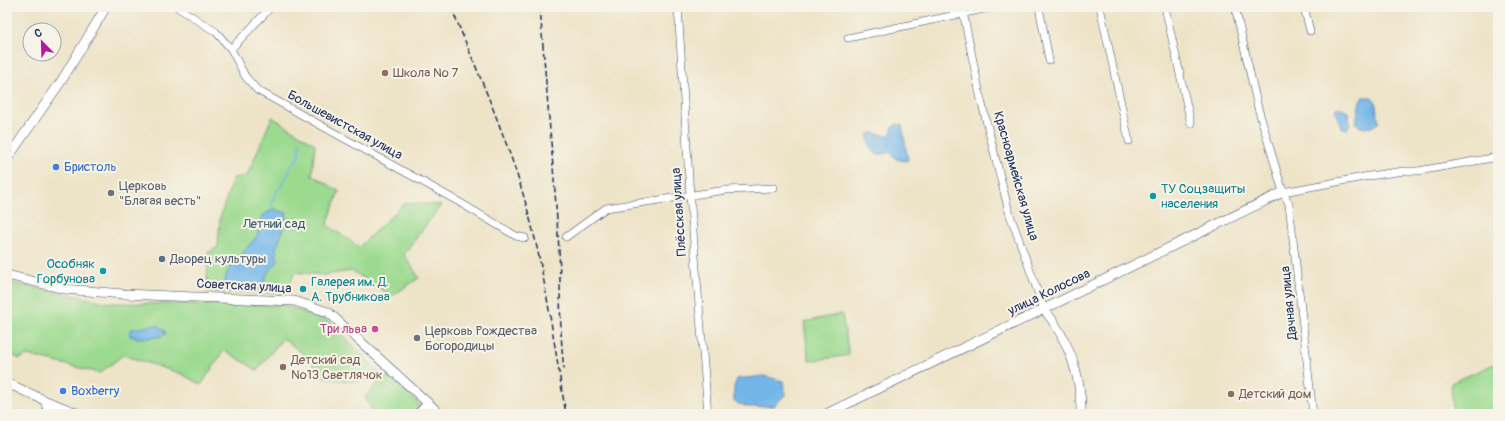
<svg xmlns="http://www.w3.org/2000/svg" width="1505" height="421" viewBox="0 0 1505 421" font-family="Pangolin,sans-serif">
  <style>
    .green { fill: #9cda8f; stroke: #5c8476 }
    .water { fill: #72b6e8; stroke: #4672a3 }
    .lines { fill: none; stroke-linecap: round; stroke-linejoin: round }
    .stream { stroke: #72b6e8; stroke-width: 1.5 }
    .minor-casing { stroke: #3a4a6e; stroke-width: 8 }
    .major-casing { stroke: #3a4a6e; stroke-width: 10 }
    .minor { stroke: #fff; stroke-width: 7 }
    .major { stroke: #fff; stroke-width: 9 }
    .rail { stroke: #1b2f5e; stroke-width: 1.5; stroke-dasharray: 6 3; stroke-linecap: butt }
    .education-dot { fill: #8d6e63; stroke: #f7f3e8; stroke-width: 1.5 }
    .shop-dot { fill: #3f7fe0; stroke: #f7f3e8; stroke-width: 1.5 }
    .worship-dot { fill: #6b7280; stroke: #f7f3e8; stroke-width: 1.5 }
    .culture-dot { fill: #0f9aa8; stroke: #f7f3e8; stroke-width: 1.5 }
    .service-dot { fill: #5c6f8a; stroke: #f7f3e8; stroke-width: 1.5 }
    .hotel-dot { fill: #d1479c; stroke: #f7f3e8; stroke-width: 1.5 }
    .labels { text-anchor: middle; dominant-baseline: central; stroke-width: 4; stroke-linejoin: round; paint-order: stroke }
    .education-label { font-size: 13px; fill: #785e54; stroke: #f7f3e8; text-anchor: start }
    .street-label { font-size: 13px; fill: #1b2f5e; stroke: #f7f3e8 }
    .shop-label { font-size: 13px; fill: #366cbe; stroke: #f7f3e8; text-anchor: start }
    .worship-label { font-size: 13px; fill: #5b616d; stroke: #f7f3e8; text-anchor: start }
    .culture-label { font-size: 13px; fill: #0d838f; stroke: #f7f3e8; text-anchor: start }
    .park-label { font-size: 13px; fill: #3b5a6a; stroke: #f7f3e8 }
    .service-label { font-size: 13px; fill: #4e5e75; stroke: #f7f3e8; text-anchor: start }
    .hotel-label { font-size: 13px; fill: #b23c85; stroke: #f7f3e8; text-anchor: end }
  </style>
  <rect width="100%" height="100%" fill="#f7f3e8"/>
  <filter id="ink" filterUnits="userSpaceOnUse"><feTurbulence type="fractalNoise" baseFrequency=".025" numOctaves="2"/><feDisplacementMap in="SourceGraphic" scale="8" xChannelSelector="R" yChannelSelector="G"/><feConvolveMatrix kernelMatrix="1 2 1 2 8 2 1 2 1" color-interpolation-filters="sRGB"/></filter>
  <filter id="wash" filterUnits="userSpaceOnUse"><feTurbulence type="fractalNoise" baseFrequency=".012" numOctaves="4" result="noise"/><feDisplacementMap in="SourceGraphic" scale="16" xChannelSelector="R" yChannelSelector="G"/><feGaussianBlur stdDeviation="0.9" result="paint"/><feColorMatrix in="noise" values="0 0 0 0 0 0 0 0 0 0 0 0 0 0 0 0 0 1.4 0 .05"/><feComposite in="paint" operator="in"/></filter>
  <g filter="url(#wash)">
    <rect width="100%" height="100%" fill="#ede4c8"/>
    <path class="green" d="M272 117 315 144 312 175 339 191 327 225 359 247 405 203 441 205 404 254 419 278 392 296 352 271 324 275 295 272 286 293 207 292 208 253 218 247 220 218 233 178 247 176Z
      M1494 258 1498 259V414H1453L1451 383 1497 363Z
      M7 282 111 303 284 305 330 322 383 377 386 375 417 402 420 407 414 414H374L365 397 383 377 354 382 319 377 312 361 283 338 257 370 224 350 201 385 182 374 123 355 100 373 27 355 20 359 7 353Z
      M842 314 849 355 809 361 804 322Z"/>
    <path class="water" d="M1364 97H1372L1375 101 1379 122C1373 128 1361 131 1356 123L1360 100Z
      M1337 107 1348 112 1350 124 1347 129 1341 127 1336 112 1335 110Z
      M898 124 902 125 908 160 906 161 896 159 891 152 877 155C871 149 868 144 868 135L872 133 888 136 892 132V127Z
      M273 209 287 213 283 231 276 248 278 262 268 272 262 288 224 286 227 272 257 236 261 217Z
      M157 325 164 330 166 334C156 339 140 339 130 336V332L132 329Z
      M764 376 783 381 785 395 774 406 749 407 734 402V387L737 379Z"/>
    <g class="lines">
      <path class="stream" d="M273 209 271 203C277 189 288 178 292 164L296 162 299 154 300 141"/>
    </g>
  </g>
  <g filter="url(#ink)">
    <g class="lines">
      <g class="minor-casing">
        <path id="minor" d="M177 7 216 32 231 49 245 76 257 90 459 202 516 236 525 238
          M678 7 690 195 708 414
          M962 7 981 100 1009 212 1044 309
          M1039 7 1049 60
          M1100 7 1129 141
          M1165 7 1191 124
          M1235 7 1258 108 1283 192 1289 204 1313 414
          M1304 7 1310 31
          M848 38 993 7
          M231 49 271 7
          M1283 192 1369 176 1404 171H1418L1498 157
          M566 237 606 208 726 190 774 188
          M417 414 427 403"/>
      </g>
      <g class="major-casing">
        <path id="major" d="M7 159 62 80 106 7
          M7 275 64 289 123 294 294 301 328 312 440 414
          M1044 309C1068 339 1082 376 1081 414
          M7 383 46 401 79 414
          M46 401 48 414
          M826 414 1044 309 1283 192"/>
      </g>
      <use href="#minor" class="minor"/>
      <use href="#major" class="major"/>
      <path class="rail" d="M451 7C478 73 508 139 527 208 546 275 554 346 566 414
        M540 7C546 88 554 169 559 250 561 289 559 329 564 369"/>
    </g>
  </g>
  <g class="education-dot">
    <circle cx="385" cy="73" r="4"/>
    <circle cx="283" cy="367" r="4"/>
    <circle cx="1231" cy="394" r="4"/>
  </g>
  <g class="shop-dot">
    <circle cx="56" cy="167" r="4"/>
    <circle cx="63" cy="391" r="4"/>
  </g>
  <g class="worship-dot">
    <circle cx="111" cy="193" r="4"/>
    <circle cx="417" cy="338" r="4"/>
  </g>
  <g class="culture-dot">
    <circle cx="1153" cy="196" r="4"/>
    <circle cx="103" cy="271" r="4"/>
    <circle cx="303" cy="289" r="4"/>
  </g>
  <circle class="service-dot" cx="162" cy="259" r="4"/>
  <circle class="hotel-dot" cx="375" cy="329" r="4"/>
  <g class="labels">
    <g class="education-label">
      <text x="393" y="73">Школа № 7</text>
      <text x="291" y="360">Детский сад<tspan x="291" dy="15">№13 Светлячок</tspan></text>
      <text x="1239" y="394">Детский дом</text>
    </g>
    <g class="street-label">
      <text transform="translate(345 125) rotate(29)">Большевистская улица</text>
      <text transform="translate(1016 176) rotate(74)">Красноармейская улица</text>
      <text transform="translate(679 212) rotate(-94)">Плёсская улица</text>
      <text transform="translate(244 286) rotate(3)">Советская улица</text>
      <text transform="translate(1049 292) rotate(-26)">улица Колосова</text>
      <text transform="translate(1289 303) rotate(-96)">Дачная улица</text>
    </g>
    <g class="shop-label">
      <text x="64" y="167">Бристоль</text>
      <text x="71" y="391">Boxberry</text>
    </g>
    <g class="worship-label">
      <text x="119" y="186">Церковь<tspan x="119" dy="15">"Благая весть"</tspan></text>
      <text x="425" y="331">Церковь Рождества<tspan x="425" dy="15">Богородицы</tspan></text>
    </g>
    <g class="culture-label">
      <text x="1161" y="189">ТУ Соцзащиты<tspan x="1161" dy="15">населения</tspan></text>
      <text x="95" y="264" text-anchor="end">Особняк<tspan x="95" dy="15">Горбунова</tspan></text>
      <text x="311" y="282">Галерея им. Д.<tspan x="311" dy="15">А. Трубникова</tspan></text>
    </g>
    <g class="park-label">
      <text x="274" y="224">Летний сад</text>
    </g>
    <g class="service-label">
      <text x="170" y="259">Дворец культуры</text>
    </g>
    <g class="hotel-label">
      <text x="367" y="329">Три льва</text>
    </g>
  </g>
  <rect width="1505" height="421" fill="none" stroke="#f7f3e8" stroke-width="24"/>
  <g transform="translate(42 42) rotate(337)"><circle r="19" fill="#f7f3e8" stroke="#9fa5b1"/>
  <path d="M0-3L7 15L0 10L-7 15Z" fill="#b5179e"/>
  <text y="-6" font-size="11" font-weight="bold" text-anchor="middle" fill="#1b2f5e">С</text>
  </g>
</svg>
